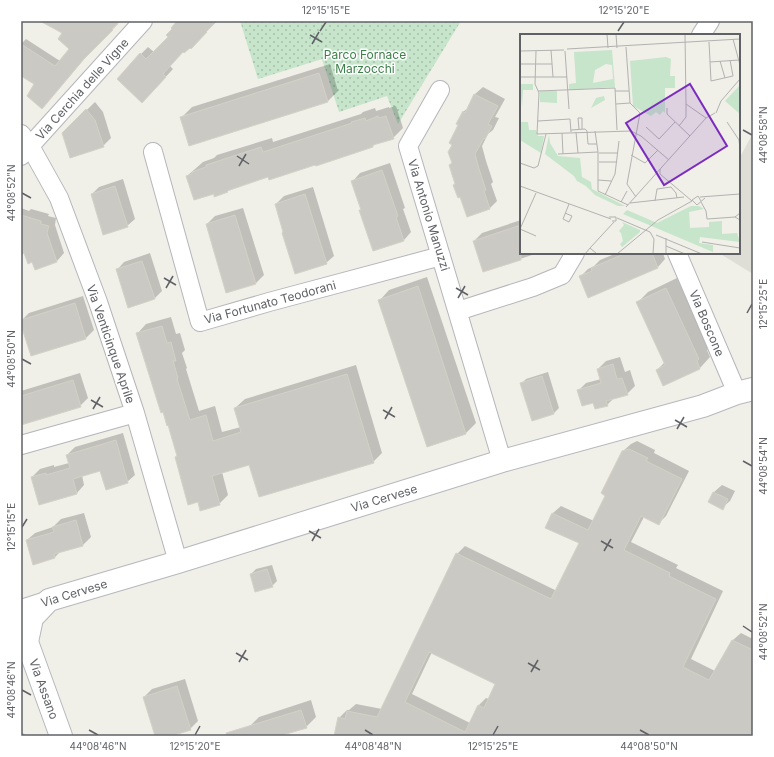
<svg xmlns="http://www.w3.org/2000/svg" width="774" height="757" viewBox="0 0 774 757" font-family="Inter,sans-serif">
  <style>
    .education { fill: #dfded6 }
    .park { fill: url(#park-dots) }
    .shadow { fill: #0003; fill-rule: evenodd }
    .building { fill: #cbc9c4; stroke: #d4d2c6; fill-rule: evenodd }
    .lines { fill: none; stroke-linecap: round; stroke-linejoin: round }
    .street-casing { stroke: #b5b6bb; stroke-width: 20 }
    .secondary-casing { stroke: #b6b8bd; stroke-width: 24 }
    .street { stroke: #fff; stroke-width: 18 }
    .secondary { stroke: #fff; stroke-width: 22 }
    .ticks { fill: none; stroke: #5f6166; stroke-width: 1.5 }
    .labels { text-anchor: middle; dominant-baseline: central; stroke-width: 3; stroke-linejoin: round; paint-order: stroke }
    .park-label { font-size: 12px; fill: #3c8049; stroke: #fff }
    .street-label { font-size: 12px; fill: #5f6166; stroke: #fff }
    .inset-road { fill: none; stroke: #b2b2b0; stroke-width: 1 }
    .view { fill: #7b2cbf; fill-opacity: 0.15; stroke: #7b2cbf; stroke-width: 2 }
    .inset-edge { fill: none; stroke: #5f6166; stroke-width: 2 }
    .neatline { fill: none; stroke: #5f6166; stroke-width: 1.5 }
    .ticks-label { font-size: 10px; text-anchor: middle; fill: #5f6166 }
  </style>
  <defs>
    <pattern id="park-dots" width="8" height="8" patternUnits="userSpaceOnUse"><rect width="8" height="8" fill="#c6e5cb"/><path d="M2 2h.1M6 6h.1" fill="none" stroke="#a4bda9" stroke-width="1.8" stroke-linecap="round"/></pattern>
  </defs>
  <rect width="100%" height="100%" fill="#f0efe8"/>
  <path class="education" d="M753 133V274L719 253H739V159Z"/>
  <path class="park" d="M240 21H461L398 124 387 96 339 112 322 59 258 79Z"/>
  <path class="shadow" d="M42 21H119L118 24 90 52 35 84 21 75V44L26 39 60 61 71 49 63 33Z
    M179 21H213L214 24 191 47 183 51 170 66 173 69 150 94 141 54 148 47 154 52 169 37Z
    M330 64 338 91 328 101 190 144 182 117 192 107Z
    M483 87 505 99 495 117 499 118 493 130 488 134 482 146 486 161 493 182 491 184 497 201 490 208 468 216 456 184 453 162V145L463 112 469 107 475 94Z
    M95 102 103 112 111 138 103 146 63 133Z
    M396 106 403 128 393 138 375 143 373 146 316 164 268 176 230 189 227 191 214 193 187 176 203 162 214 158 217 155 272 138 273 142 361 114 363 112 375 108 376 111 389 107V108Z
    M390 163 405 208 403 209 411 232 404 240 362 209 353 181 360 173Z
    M123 179 135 219 127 226 92 194 99 187Z
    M313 187 334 256 326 263 276 204 284 196Z
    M21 208 29 211 31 209 49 214 48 216 56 218 55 225 64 253 57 261H33L25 252 21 256Z
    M243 208 264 275 256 283 226 292 207 224 215 216Z
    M521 220V253H538L484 271 474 241 482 233Z
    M150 253 162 291 154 299 117 270 124 262Z
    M617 253H663L665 259 658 267 580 277 588 269 594 266 600 260Z
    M427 277 476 423 466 433 428 446 380 300 389 290Z
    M677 278 709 348 707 350 710 357 700 368 664 384 657 370 665 362 638 302 648 292Z
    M83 296 94 330 86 338 32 355 21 321 29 313Z
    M171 317 176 334 180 333 185 350 182 353 187 368 186 369 199 411 215 406 222 432 241 427 235 408 245 399 356 365 382 453 373 462 250 464 222 472 228 495 219 504 198 501 178 456 169 424 137 334 146 324Z
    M620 357 625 372 630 370 635 386 627 394 614 398 607 405 594 402 578 391 586 383 601 379 598 369 606 361Z
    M548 372 559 408 554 413 533 419 521 384 526 379Z
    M80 373 88 398 80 406 21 424V391Z
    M123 433 135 475 127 482 101 470 82 475 84 485 77 493 32 477 40 469 54 465V467L69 463 67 455 75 447Z
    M637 441 655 450 654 453 689 471 666 516 658 524 644 517 631 542 678 565 676 568 723 591 691 659 715 671 733 640 741 633 753 639V736H340L339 718 347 710H349L356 704 382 709 457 554 465 546 557 591 580 543 547 527 553 513 561 506 594 521 607 495 622 452 631 444ZM432 652 497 683 489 699 486 698 478 706 470 723 412 694Z
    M722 485 735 491 730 501 722 508 709 502 714 492Z
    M84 513 91 537 83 545 61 551 55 557 27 540 35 533 53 527 61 519Z
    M272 565 277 581 272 586 251 574 256 569Z
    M185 679 198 721 190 729 168 736H156L144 697 152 689Z
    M311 700 316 717 306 727 281 734 282 736H252L249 727 259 717Z
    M21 732 26 735 27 736H21Z"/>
  <path class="building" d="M40 21H120L112 29 113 30 84 59 42 109 27 96 34 84 21 76V44L55 66 69 49 58 39 62 33Z
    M177 21H217L206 32H207L191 49 190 48 184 53 183 52 163 74 166 77 142 103 117 79 140 53 146 59 168 37 166 35 172 29 171 28Z
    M319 73 328 102 189 146 180 117Z
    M474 94 498 106 488 124 492 126 485 139 484 138 475 154 479 169 486 190 484 191 490 209 467 217 460 197 458 198 453 185 455 184 449 165 452 163 448 152 452 145 449 143 458 125 456 124 463 111 465 113Z
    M86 109 95 120 104 147 70 158 62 133Z
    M378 116 379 118 386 116 394 139 373 145V147L316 166 315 165 269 180 268 177 227 191 228 192 214 197V194L194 200 186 176 192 174V172L206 167V165L261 147 263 152 352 123 351 122 365 118 366 121Z
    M382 170 398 216 396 217 404 241 373 251 359 210H361L351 181Z
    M115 186 128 227 103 235 91 194Z
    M305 194 327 264 295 274 282 233 283 232 275 204Z
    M21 215 41 221V224L49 226 47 233 57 262 35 270 32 262 28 264 21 245Z
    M235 215 256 284 226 293 206 224Z
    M521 225V260L483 272 473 241Z
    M626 253H652L658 268 588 298 579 276 592 271 591 268Z
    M142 261 155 299 128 308 116 269Z
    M418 286 466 434 427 447 378 300Z
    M666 288 699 359 697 361 700 369 663 386 656 370 665 365 636 302Z
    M75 303 86 339 31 356 21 325V320Z
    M162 326 167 343 171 342 176 361H173L178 378 177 379 190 420 206 415 213 441 241 432 234 408 347 374 374 463 259 497 249 465 212 476 220 505 200 511 198 502 188 505 175 457 177 456 168 425 167 426 163 412 161 413 136 333Z
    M613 364 617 379 622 378 628 395 606 401 608 406 595 409 593 403 582 406 577 390 601 383 597 369Z
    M542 376 554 414 532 421 520 383Z
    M73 380 81 407 21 425V396Z
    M116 440 128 483 106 490 100 471 73 479 77 494 39 505 31 477 46 473V475L70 468 66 455Z
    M629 449 648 458 646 461 682 479 659 525 641 516 624 550 670 573 669 576 716 599 683 667 709 680 732 640 753 650V736H334L338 717 345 719 347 711 377 717 456 553 551 599 579 543 545 528 552 513 588 530 605 496 601 493 622 451ZM429 652 495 684 484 708 478 705 465 732 405 702Z
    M713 492 728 499 723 510 708 502Z
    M76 520 83 546 54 554 55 558 33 565 26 540 54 532 52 527Z
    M267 569 273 587 255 592 250 574Z
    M177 686 191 730 171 736H155L143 697Z
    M301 710 307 728 279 736H227L226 733Z"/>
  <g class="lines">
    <g class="street-casing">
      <path id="street" d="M701 35 710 21
        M440 90 408 146 502 461
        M21 134 30 146 59 198 98 302 135 413 178 562
        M153 152 200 322 269 302 441 256
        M21 156 143 21
        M677 253 737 393
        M458 311 533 287 562 275 575 253
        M21 445 135 413
        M21 609 49 600"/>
    </g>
    <g class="secondary-casing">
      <path id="secondary" d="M61 736 27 642 32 618 49 600 178 562 502 461 703 406 737 393 753 389"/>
    </g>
    <use href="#street" class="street"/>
    <use href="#secondary" class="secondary"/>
  </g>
  <path class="ticks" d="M320 31 326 22M618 31 624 22M310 35 322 42M312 44 319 32M743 130 752 135M237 156 249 164M239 166 246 154M22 193 31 198M164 278 176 285M166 288 173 276M456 288 468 295M458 298 465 286M747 313 752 304M22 359 31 364M91 400 103 407M93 409 100 397M383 410 395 417M385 419 392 407M675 420 687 427M677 429 684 417M743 461 752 466M22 527 27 519M309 531 321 538M312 541 319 529M601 541 613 548M604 551 611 539M743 626 752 632M236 653 248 660M239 662 246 650M528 663 540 670M531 672 538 660M22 690 31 695M89 730 98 735M365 730 373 735M640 730 649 735M195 735 200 726M493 735 498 726"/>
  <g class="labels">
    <g class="park-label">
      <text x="365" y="54">Parco Fornace<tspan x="365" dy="14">Marzocchi</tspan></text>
    </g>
    <g class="street-label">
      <text transform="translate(82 89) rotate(-48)">Via Cerchia delle Vigne</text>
      <text transform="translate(429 215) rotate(73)">Via Antonio Manuzzi</text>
      <text transform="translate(270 302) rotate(-15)">Via Fortunato Teodorani</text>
      <text transform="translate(707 323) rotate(67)">Via Boscone</text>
      <text transform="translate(111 344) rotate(71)">Via Venticinque Aprile</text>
      <text transform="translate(384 498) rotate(-17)">Via Cervese</text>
      <text transform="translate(74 593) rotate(-17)">Via Cervese</text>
      <text transform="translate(44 689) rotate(70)">Via Assano</text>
    </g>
  </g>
  <g transform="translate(520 34)">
    <rect width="220" height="220" fill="#f0efe8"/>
    <path d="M220 51V80L205 67ZM20 57H37V69L20 68ZM102 188 120 196V198L102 213 100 210 103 207 101 199 99 197 104 191Z" fill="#c6e5cb"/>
    <path d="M92 16 95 53 49 56V50L56 49 54 18ZM86 30 92 31 93 45 73 49 75 36ZM146 23 151 25 150 42H155V54H145V79L143 77 140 81 136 78 131 82 113 72 110 27ZM0 50H13V56H3L2 73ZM84 62 85 66 71 74 76 64ZM0 88H8L9 96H16L18 102H24L21 119 0 106ZM29 101 30 109 38 122 60 124 62 143 71 148 72 155 105 172H98L75 161 66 152 57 147 54 142 25 120ZM171 172H179L184 175 169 178 170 194 189 193V188L202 187V200L217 199 220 208 180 203 179 209 193 211V218L103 180 107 176 137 189Z" fill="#c6e5cb" fill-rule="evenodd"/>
    <path class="inset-road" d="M87 0 88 14M96 0 97 14M165 0 166 70 186 84M213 5 220 31M189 8 191 47 213 42M106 13 110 69 120 79 107 150 116 163M47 15 220 5M31 16 33 43M0 17 44 16M16 17 15 50 19 59 17 100 111 97 121 102 149 126M45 17 49 75M210 26 213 42M200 27 205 44M190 28 219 26M1 30H32M0 43H47M18 57 95 54 97 96M95 57H109M96 70 110 69M147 74V80L170 102M196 79 201 67 220 45M18 87 50 85 51 98M207 88 219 106 220 115M159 92 166 83V70M126 93 139 105 155 88M59 95 58 84H62V95M51 96 65 95 67 97M67 97 68 110H77M75 97 78 118V157L108 171M56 98 58 119M42 99 43 120M79 119H98M38 120 78 118M111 121 125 129 138 116M79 128H96M0 129 14 134 18 132 26 100M140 135V140L172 167M78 146 91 147M0 152 91 185M85 161 95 140 99 107M180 163 220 160M135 167 137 155 151 153 156 159 157 164M181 167 178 162 172 166 177 171 185 164M101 168 107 157M181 168 186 177 187 185 215 183M110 169 164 163M106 173 186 84 195 79M45 179 52 182 49 188 43 185 49 170M220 179 215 183 220 186M89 183H96V187H92M97 184 130 198 134 205 133 220M0 195 16 159M0 195 16 202M136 201 182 220M182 208 220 214M146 212 165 220M70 214 94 188M65 220 70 214 77 220M97 220 138 186 172 167M146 220V204"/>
    <path class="view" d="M170 50 207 112 144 151 106 89Z"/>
    <rect width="220" height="220" class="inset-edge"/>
  </g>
  <rect width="774" height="757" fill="none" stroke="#ffffff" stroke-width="44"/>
  <rect x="22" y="22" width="730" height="713" class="neatline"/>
  <g class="ticks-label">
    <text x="326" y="14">12°15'15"E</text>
    <text x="624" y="14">12°15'20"E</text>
    <text transform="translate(763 135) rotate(-90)" y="4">44°08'58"N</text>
    <text transform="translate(11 193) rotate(-90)" y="4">44°08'52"N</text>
    <text transform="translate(763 304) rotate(-90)" y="4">12°15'25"E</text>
    <text transform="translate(11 359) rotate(-90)" y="4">44°08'50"N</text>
    <text transform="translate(763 466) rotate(-90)" y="4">44°08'54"N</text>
    <text transform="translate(11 527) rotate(-90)" y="4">12°15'15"E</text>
    <text transform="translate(763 632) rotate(-90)" y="4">44°08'52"N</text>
    <text transform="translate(11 690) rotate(-90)" y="4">44°08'46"N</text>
    <text x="98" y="750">44°08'46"N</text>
    <text x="195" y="750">12°15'20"E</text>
    <text x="373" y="750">44°08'48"N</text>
    <text x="493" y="750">12°15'25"E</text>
    <text x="649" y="750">44°08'50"N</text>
  </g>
</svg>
